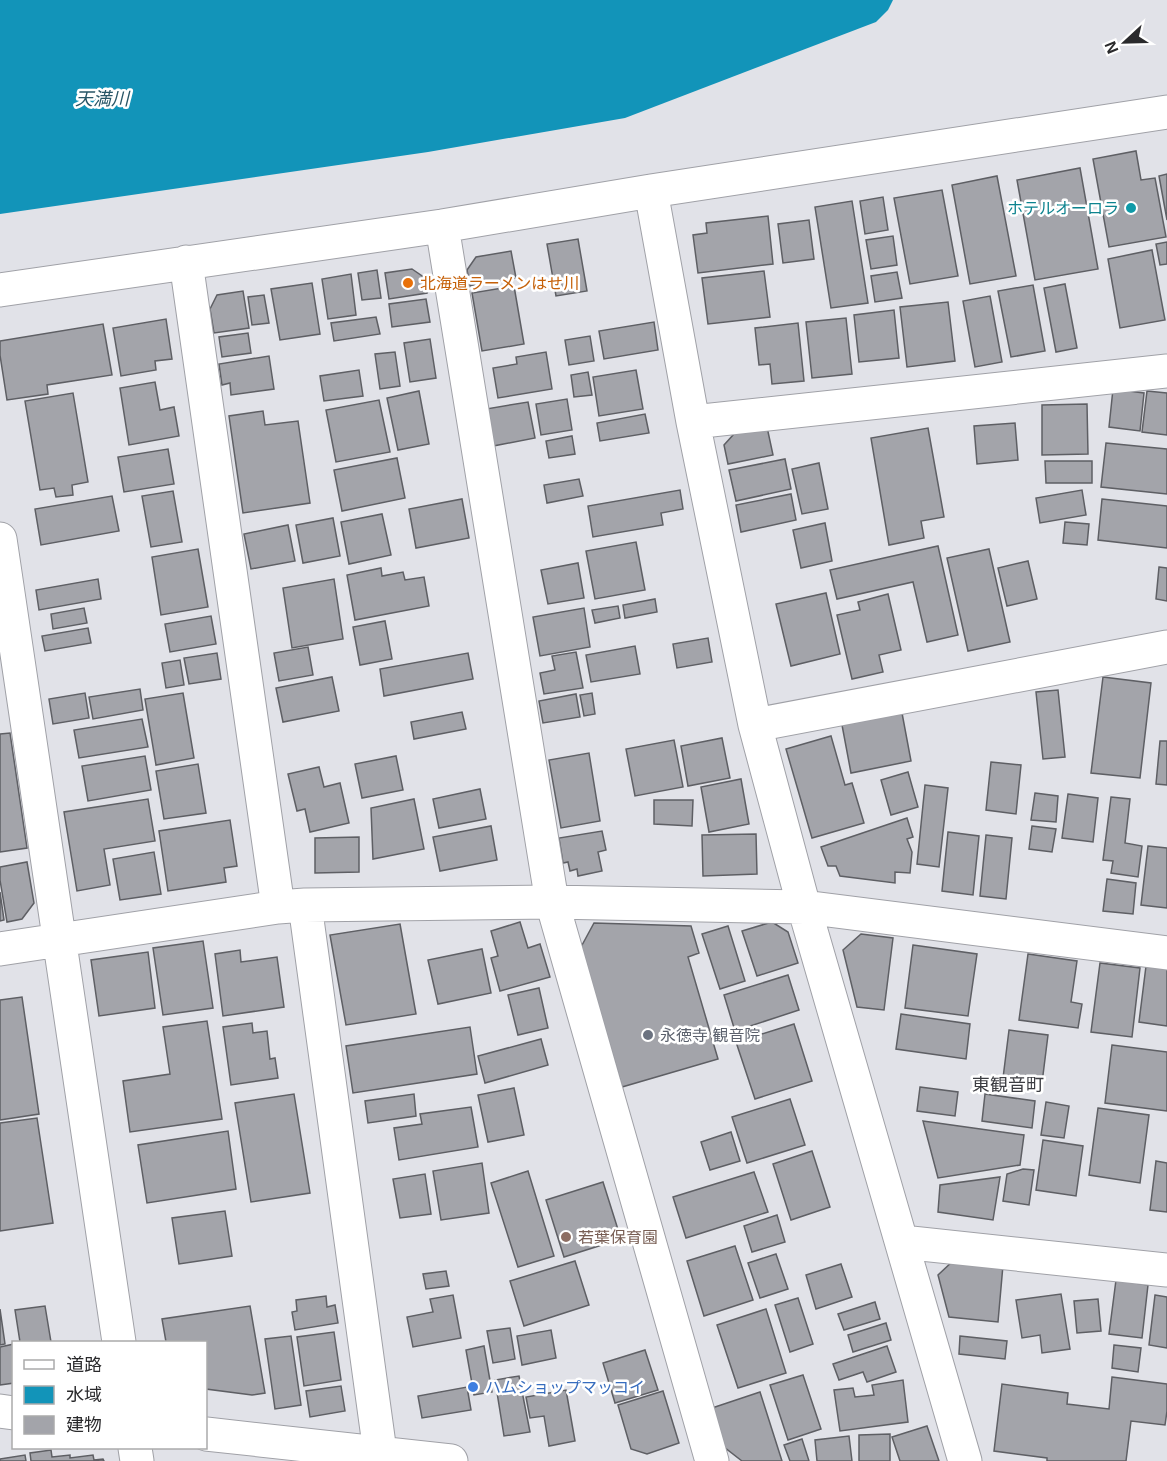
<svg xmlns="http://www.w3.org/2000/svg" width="1167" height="1461" viewBox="0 0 1167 1461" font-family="Arial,'Noto Sans JP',sans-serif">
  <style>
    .water { fill: #1294b9 }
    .building { fill: #a3a4aa; stroke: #5e5f64; stroke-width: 1.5 }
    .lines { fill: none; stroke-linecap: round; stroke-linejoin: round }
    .minor-casing { stroke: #a0a1a7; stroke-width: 35 }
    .minor { stroke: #fff; stroke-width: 33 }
    .culture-dot { fill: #0f9aa8; stroke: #fff; stroke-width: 2 }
    .food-dot { fill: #e8710a; stroke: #fff; stroke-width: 2 }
    .worship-dot { fill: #6b7280; stroke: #fff; stroke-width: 2 }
    .education-dot { fill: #8d6e63; stroke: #fff; stroke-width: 2 }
    .shop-dot { fill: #3f7fe0; stroke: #fff; stroke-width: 2 }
    .labels { text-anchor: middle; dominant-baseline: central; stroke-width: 5; stroke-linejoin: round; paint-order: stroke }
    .culture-label { font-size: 16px; fill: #0d838f; stroke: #fff; text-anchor: end }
    .food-label { font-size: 16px; fill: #c56008; stroke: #fff; text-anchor: start }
    .worship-label { font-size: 16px; fill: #5b616d; stroke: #fff; text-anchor: start }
    .education-label { font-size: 16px; fill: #785e54; stroke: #fff; text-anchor: start }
    .shop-label { font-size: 16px; fill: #366cbe; stroke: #fff; text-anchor: start }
    .water-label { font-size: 18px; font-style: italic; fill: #285667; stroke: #fff }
    .neighbourhood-label { font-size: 18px; fill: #3c3d42; stroke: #fff }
  </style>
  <rect width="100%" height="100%" fill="#e1e2e8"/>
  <path class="water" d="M0 0H893L888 10 876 22 625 118 428 152 0 214Z"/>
  <path class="building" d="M1136 151 1141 180 1155 178 1166 237 1109 247 1093 159Z
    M1080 168 1098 269 1035 280 1017 180Z
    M1167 174V220L1159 176Z
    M997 176 1016 276 970 284 952 185Z
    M942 190 958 276 910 284 894 198Z
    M883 197 888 230 865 234 860 201Z
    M852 201 868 303 831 308 815 207Z
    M768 216 773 264 698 273 693 235 707 233 706 223Z
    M809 220 814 259 783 263 778 224Z
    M893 236 897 265 871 269 866 240Z
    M578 239 587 291 556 296 547 244Z
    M1167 242V264L1160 265 1156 244Z
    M1152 250 1165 320 1120 328 1108 259Z
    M511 251 516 278 470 286 467 270 476 257Z
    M412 269 425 278 427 293 389 299 385 273Z
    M377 270 381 298 362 300 358 273Z
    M764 271 770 317 708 324 702 278Z
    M897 272 902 298 875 302 871 276Z
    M351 274 356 315 328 319 322 279Z
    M312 283 320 334 280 340 271 289Z
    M1065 284 1077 348 1056 352 1044 288Z
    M1033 285 1045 351 1011 357 998 291Z
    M514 286 524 344 482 351 472 293Z
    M243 291 249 328 214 333 210 309 217 295Z
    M264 295 269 323 252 325 248 297Z
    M990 296 1002 362 975 367 963 301Z
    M426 299 430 322 392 327 389 304Z
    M948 302 955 361 907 367 900 307Z
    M894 310 899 358 859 362 854 315Z
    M376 317 380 334 334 341 331 323Z
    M846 318 852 374 812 378 806 322Z
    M166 319 172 359 155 361 156 370 121 376 113 328Z
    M654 322 658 350 604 359 599 331Z
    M798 323 804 381 772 384 770 364 759 365 755 328Z
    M103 324 112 375 47 385 48 394 7 400 0 355V341Z
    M248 333 251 353 222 357 219 337Z
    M590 336 594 361 569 365 565 340Z
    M430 339 436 378 410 382 404 343Z
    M395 352 400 386 380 389 375 354Z
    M546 352 552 389 498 398 493 368 517 364 516 357Z
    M269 356 274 389 231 395 230 383 222 385 219 364Z
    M359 370 363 396 324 401 320 376Z
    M636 370 643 409 599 416 593 377Z
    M588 372 592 395 574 397 571 375Z
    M155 382 160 410 174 407 179 436 129 445 120 388Z
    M1113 389 1144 393 1140 431 1109 427Z
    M419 391 429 444 398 450 387 398Z
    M1147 391 1167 393V435L1142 432Z
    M73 393 88 482 72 485 73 495 56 497 54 488 40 490 25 401Z
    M567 399 572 430 541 435 536 404Z
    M379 400 390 452 336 462 326 410Z
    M528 402 535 438 493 446 486 409Z
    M1087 404 1088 454 1042 455V405Z
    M263 411 265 425 298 421 310 503 243 513 229 416Z
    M645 414 649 433 600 441 597 423Z
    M1015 423 1018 460 977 464 974 426Z
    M767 427 773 455 728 464 724 445 734 434Z
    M928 428 944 517 921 521 924 538 889 545 871 438Z
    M572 436 575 454 549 458 546 441Z
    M1106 443 1167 449V494L1101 487Z
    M168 449 174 484 124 492 118 457Z
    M397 458 405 498 342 511 334 470Z
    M785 459 791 489 736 501 729 470Z
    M1045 461H1092V483H1046Z
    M819 463 828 509 802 514 792 469Z
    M579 479 583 496 547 503 544 485Z
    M680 490 683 509 661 513 663 525 593 537 588 506Z
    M1082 490 1086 515 1040 523 1036 498Z
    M173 491 182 542 151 547 142 496Z
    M791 494 796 520 741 532 736 505Z
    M112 496 119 531 41 545 35 509Z
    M462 499 469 538 416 548 409 509Z
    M1102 499 1167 506V548L1098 540Z
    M382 514 391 555 349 564 341 522Z
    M333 518 340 556 303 563 296 525Z
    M1065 522 1089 524 1087 545 1063 543Z
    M825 523 832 561 801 568 793 530Z
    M288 525 295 561 251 569 244 534Z
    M636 542 645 590 595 599 586 551Z
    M938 546 958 635 927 642 913 582 837 599 830 570Z
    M198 549 208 607 161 615 152 557Z
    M989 549 1010 642 968 651 947 558Z
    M1028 561 1037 599 1007 606 998 568Z
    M578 563 584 598 548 604 541 570Z
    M1159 567 1167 568V601L1156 599Z
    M381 568 382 576 403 572 405 580 424 577 429 606 355 620 347 575Z
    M98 579 101 599 39 610 36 590Z
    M334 579 343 639 292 648 283 588Z
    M826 593 840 654 791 666 776 604Z
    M888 594 901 650 879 655 883 672 852 679 837 615 860 610 858 602Z
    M655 599 657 612 625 618 623 605Z
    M618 606 620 618 595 623 592 610Z
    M84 608 87 623 53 629 51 614Z
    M584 608 590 647 540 656 533 617Z
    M211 616 216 644 170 652 165 624Z
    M385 621 392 659 360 665 353 627Z
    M88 628 91 643 45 651 42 636Z
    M708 638 712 662 677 668 673 644Z
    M635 646 640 674 591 682 586 655Z
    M308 647 313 675 279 681 274 653Z
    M576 652 583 688 544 694 540 673 555 670 552 656Z
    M217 653 221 679 189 684 184 658Z
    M468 653 473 679 384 696 380 669Z
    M180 660 184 685 166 688 162 663Z
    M332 677 339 711 283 722 276 688Z
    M1103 677 1151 683 1140 778 1091 773Z
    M140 689 143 710 93 719 89 697Z
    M1058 690 1065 757 1043 759 1036 692Z
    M85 693 89 718 53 724 49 699Z
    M183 693 194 758 156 765 145 699Z
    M592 693 595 714 584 716 580 695Z
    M576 694 580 717 543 723 539 701Z
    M462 712 466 729 414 739 411 722Z
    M902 713 911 761 851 773 842 725Z
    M142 719 148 747 79 758 74 730Z
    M10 733 27 848 0 852V734Z
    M831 736 845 785 852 783 864 823 812 838 786 749Z
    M722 738 730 778 688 786 681 746Z
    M674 740 683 787 635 796 626 749Z
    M1160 741H1167V785L1156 784Z
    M589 753 600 821 561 828 549 760Z
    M145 756 151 790 88 801 82 766Z
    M396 756 403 790 362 798 355 764Z
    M991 762 1021 765 1016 814 986 810Z
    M198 764 206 813 164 819 156 771Z
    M319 767 324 787 340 783 349 823 310 832 305 809 297 811 288 774Z
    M908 772 918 807 891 815 881 780Z
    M741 779 749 824 709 832 701 787Z
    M925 785 948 788 939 867 917 864Z
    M480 789 486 819 439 828 433 799Z
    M1035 793 1058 796 1056 822 1031 820Z
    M1068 794 1098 798 1093 842 1062 838Z
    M1111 797 1130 799 1125 843 1142 846 1138 877 1111 873 1113 861 1103 860Z
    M148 799 155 841 104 849 110 885 77 891 64 812Z
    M414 799 424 849 373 859 371 808Z
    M654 800H693L692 826 654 824Z
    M907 818 913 837 907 839 912 852 910 873 895 872V883L840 876 836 866H828L821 847Z
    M230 820 237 866 224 868 226 882 168 891 159 831Z
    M491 826 497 860 440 871 433 837Z
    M1032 826 1056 829 1052 852 1029 849Z
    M602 831 606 850 598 852 602 871 578 876 577 869 570 871 568 862 563 863 559 838Z
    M948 832 979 836 973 895 942 891Z
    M756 834 757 874 703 876 702 835Z
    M986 835 1012 838 1006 899 980 896Z
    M359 837V872L315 873V838Z
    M1148 846 1167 848V908L1141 905Z
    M154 852 161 894 120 900 113 859Z
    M27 862 34 903 22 919 7 922 0 880V867Z
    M1107 879 1136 883 1133 914 1103 911Z
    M0 892 4 920 0 921Z
    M520 922 528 948 540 944 550 977 500 991 491 958 498 956 491 931Z
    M772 922 788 932 798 963 757 976 742 931Z
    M594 923 691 926 699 953 688 957 718 1059 622 1087 581 947Z
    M400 924 416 1014 346 1025 330 935Z
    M728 926 745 981 720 989 702 934Z
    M861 934 893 938 884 1010 857 1007 843 950Z
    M203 941 213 1008 163 1015 153 948Z
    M913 945 977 954 968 1016 905 1008Z
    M482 949 491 993 438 1004 428 960Z
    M240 950 241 962 277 957 284 1007 223 1016 215 954Z
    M148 952 155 1008 99 1016 91 960Z
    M1028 954 1077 961 1071 1002 1082 1004 1078 1028 1019 1020Z
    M1100 963 1140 968 1132 1037 1091 1032Z
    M1146 966 1167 969V1026L1139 1022Z
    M788 975 799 1010 735 1031 724 995Z
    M539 988 548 1028 518 1035 508 995Z
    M22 997 39 1114 0 1120V1000Z
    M901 1014 970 1024 966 1059 896 1049Z
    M207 1021 222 1119 130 1132 123 1081 170 1074 163 1027Z
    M252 1023 253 1033 267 1031 270 1059 275 1058 278 1078 231 1085 223 1027Z
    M794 1024 812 1081 755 1099 736 1042Z
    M470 1027 477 1074 353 1093 346 1046Z
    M1009 1030 1048 1035 1041 1091 1002 1086Z
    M541 1039 548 1065 485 1083 478 1056Z
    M1112 1045 1167 1052V1111L1105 1103Z
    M920 1087 958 1092 955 1116 917 1111Z
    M514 1088 524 1135 488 1142 478 1095Z
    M294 1094 310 1193 251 1202 235 1103Z
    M414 1094 416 1116 368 1123 365 1101Z
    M985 1094 1035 1101 1032 1128 982 1121Z
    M790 1099 805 1145 747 1163 732 1117Z
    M1046 1102 1069 1106 1064 1138 1041 1135Z
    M471 1107 478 1147 399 1160 394 1128 422 1124 420 1114Z
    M1098 1108 1149 1115 1140 1183 1089 1175Z
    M37 1118 53 1223 0 1231V1123Z
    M923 1121 1024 1135 1020 1165 938 1178Z
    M228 1131 236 1189 147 1203 138 1145Z
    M731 1132 740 1161 710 1170 701 1142Z
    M1043 1140 1083 1146 1076 1196 1036 1190Z
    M812 1151 830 1207 791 1220 773 1164Z
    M1156 1161 1167 1163V1212L1150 1210Z
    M482 1163 489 1213 441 1220 433 1171Z
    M1023 1169 1034 1170 1029 1205 1003 1201 1007 1174Z
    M528 1171 554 1256 518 1267 491 1183Z
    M754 1172 768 1212 686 1238 673 1197Z
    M425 1174 431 1214 400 1218 393 1179Z
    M1000 1177 993 1220 938 1212 940 1185Z
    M603 1182 621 1239 564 1257 546 1200Z
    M225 1211 232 1256 179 1264 172 1218Z
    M777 1215 785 1242 752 1252 744 1226Z
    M735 1246 753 1300 704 1316 687 1261Z
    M776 1254 788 1289 760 1298 748 1263Z
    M954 1260 1003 1265 998 1322 949 1317 938 1275Z
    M575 1261 589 1305 524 1326 510 1281Z
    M841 1264 852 1297 816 1309 806 1275Z
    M446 1271 449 1286 426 1289 423 1274Z
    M1116 1280 1148 1285 1142 1338 1109 1334Z
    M1061 1294 1070 1349 1042 1353 1040 1335 1022 1338 1016 1300Z
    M453 1295 461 1338 413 1347 407 1317 433 1312 430 1299Z
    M1155 1295 1167 1297V1348L1149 1345Z
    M326 1296 327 1307 335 1305 338 1323 295 1330 292 1312 297 1311 296 1300Z
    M798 1298 813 1344 790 1352 775 1305Z
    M1098 1299 1101 1331 1077 1333 1074 1301Z
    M875 1302 880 1319 844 1330 838 1314Z
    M45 1306 51 1342H20L15 1310Z
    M250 1306 265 1393 252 1395 206 1389V1342H166L162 1319Z
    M0 1309 5 1344 0 1345Z
    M766 1309 786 1373 738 1388 717 1325Z
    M886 1323 891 1340 853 1352 848 1335Z
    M510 1328 515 1359 493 1363 487 1331Z
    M551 1330 556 1358 522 1365 517 1336Z
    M334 1332 341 1380 304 1386 297 1337Z
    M291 1336 301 1405 275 1409 265 1339Z
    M960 1336 1007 1341 1005 1359 959 1354Z
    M14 1344V1383L0 1385V1347Z
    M1114 1345 1141 1348 1138 1372 1112 1368Z
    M484 1346 492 1392 474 1395 466 1350Z
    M887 1346 896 1372 867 1382 863 1372 839 1380 833 1364Z
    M645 1350 658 1390 615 1403 603 1363Z
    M803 1375 821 1429 788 1440 770 1385Z
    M519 1376 530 1432 504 1436 495 1380Z
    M1112 1377 1167 1384V1411L1165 1425 1131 1421 1126 1461H1047V1458L994 1451 1002 1384 1068 1393 1067 1404 1109 1409Z
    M903 1380 908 1422 840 1431 834 1390 853 1388 855 1397 874 1395 872 1385Z
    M341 1386 345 1411 310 1417 306 1391Z
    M467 1387 471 1410 422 1418 418 1396Z
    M566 1390 575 1441 549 1446 544 1416 530 1418 526 1397Z
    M663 1391 679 1443 647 1454 631 1449 618 1405Z
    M760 1392 782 1461H742L724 1447 712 1408Z
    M927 1426 939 1461H900L892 1437Z
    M890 1434V1461H859V1435Z
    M849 1436 852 1461H817L815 1440Z
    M802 1439 809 1461H790L784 1445Z
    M51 1450 52 1457 70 1455V1458L93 1455 94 1460 103 1459 104 1461H31L30 1453Z
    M25 1455 26 1461H0V1459Z"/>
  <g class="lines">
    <g class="minor-casing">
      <path id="minor" d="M651 191 693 422 755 725 804 907 965 1461
        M442 226 552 902 712 1461
        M186 262 278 907
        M0 290 442 226 651 191 1167 112
        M693 422 1167 371
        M0 539 119 1342
        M755 725 1167 647
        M305 905 380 1452
        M0 949 278 907 305 905 552 902 804 907 1167 953
        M902 1242 1167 1270
        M0 1411 14 1413
        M206 1434 451 1461
        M135 1448 137 1461"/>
    </g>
    <use href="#minor" class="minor"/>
  </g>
  <circle class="culture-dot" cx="1131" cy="208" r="6"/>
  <circle class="food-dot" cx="408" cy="283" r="6"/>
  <circle class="worship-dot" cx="648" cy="1035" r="6"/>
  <circle class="education-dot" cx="566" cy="1237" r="6"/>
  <circle class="shop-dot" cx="473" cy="1387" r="6"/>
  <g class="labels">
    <g class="culture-label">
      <text x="1119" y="208">ホテルオーロラ</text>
    </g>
    <g class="food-label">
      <text x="420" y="283">北海道ラーメンはせ川</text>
    </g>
    <g class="worship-label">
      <text x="660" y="1035">永徳寺 観音院</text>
    </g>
    <g class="education-label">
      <text x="578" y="1237">若葉保育園</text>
    </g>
    <g class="shop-label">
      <text x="485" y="1387">ハムショップマッコイ</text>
    </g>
    <g class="water-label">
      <text x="102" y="99">天満川</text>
    </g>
    <g class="neighbourhood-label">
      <text x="1008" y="1085">東観音町</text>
    </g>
  </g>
  <rect x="12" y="1341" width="195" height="108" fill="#ffffff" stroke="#aaaaab" stroke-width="1.5"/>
  <rect x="24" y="1360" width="30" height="9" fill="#ffffff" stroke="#aaaaab" stroke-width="1.5"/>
  <text x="66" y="1371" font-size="18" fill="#2a2a2c">道路</text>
  <rect x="24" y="1386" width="30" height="18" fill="#1294b9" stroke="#aaaaab" stroke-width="1.5"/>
  <text x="66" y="1401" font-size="18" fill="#2a2a2c">水域</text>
  <rect x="24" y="1416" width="30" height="18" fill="#a3a4aa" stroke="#aaaaab" stroke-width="1.5"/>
  <text x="66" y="1431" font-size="18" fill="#2a2a2c">建物</text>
  <g transform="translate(1125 42) rotate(248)" stroke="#ffffff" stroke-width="4.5" paint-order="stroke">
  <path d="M0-4.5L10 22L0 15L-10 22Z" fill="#2a2a2c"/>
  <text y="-9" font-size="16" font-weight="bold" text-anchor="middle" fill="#2a2a2c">N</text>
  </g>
</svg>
